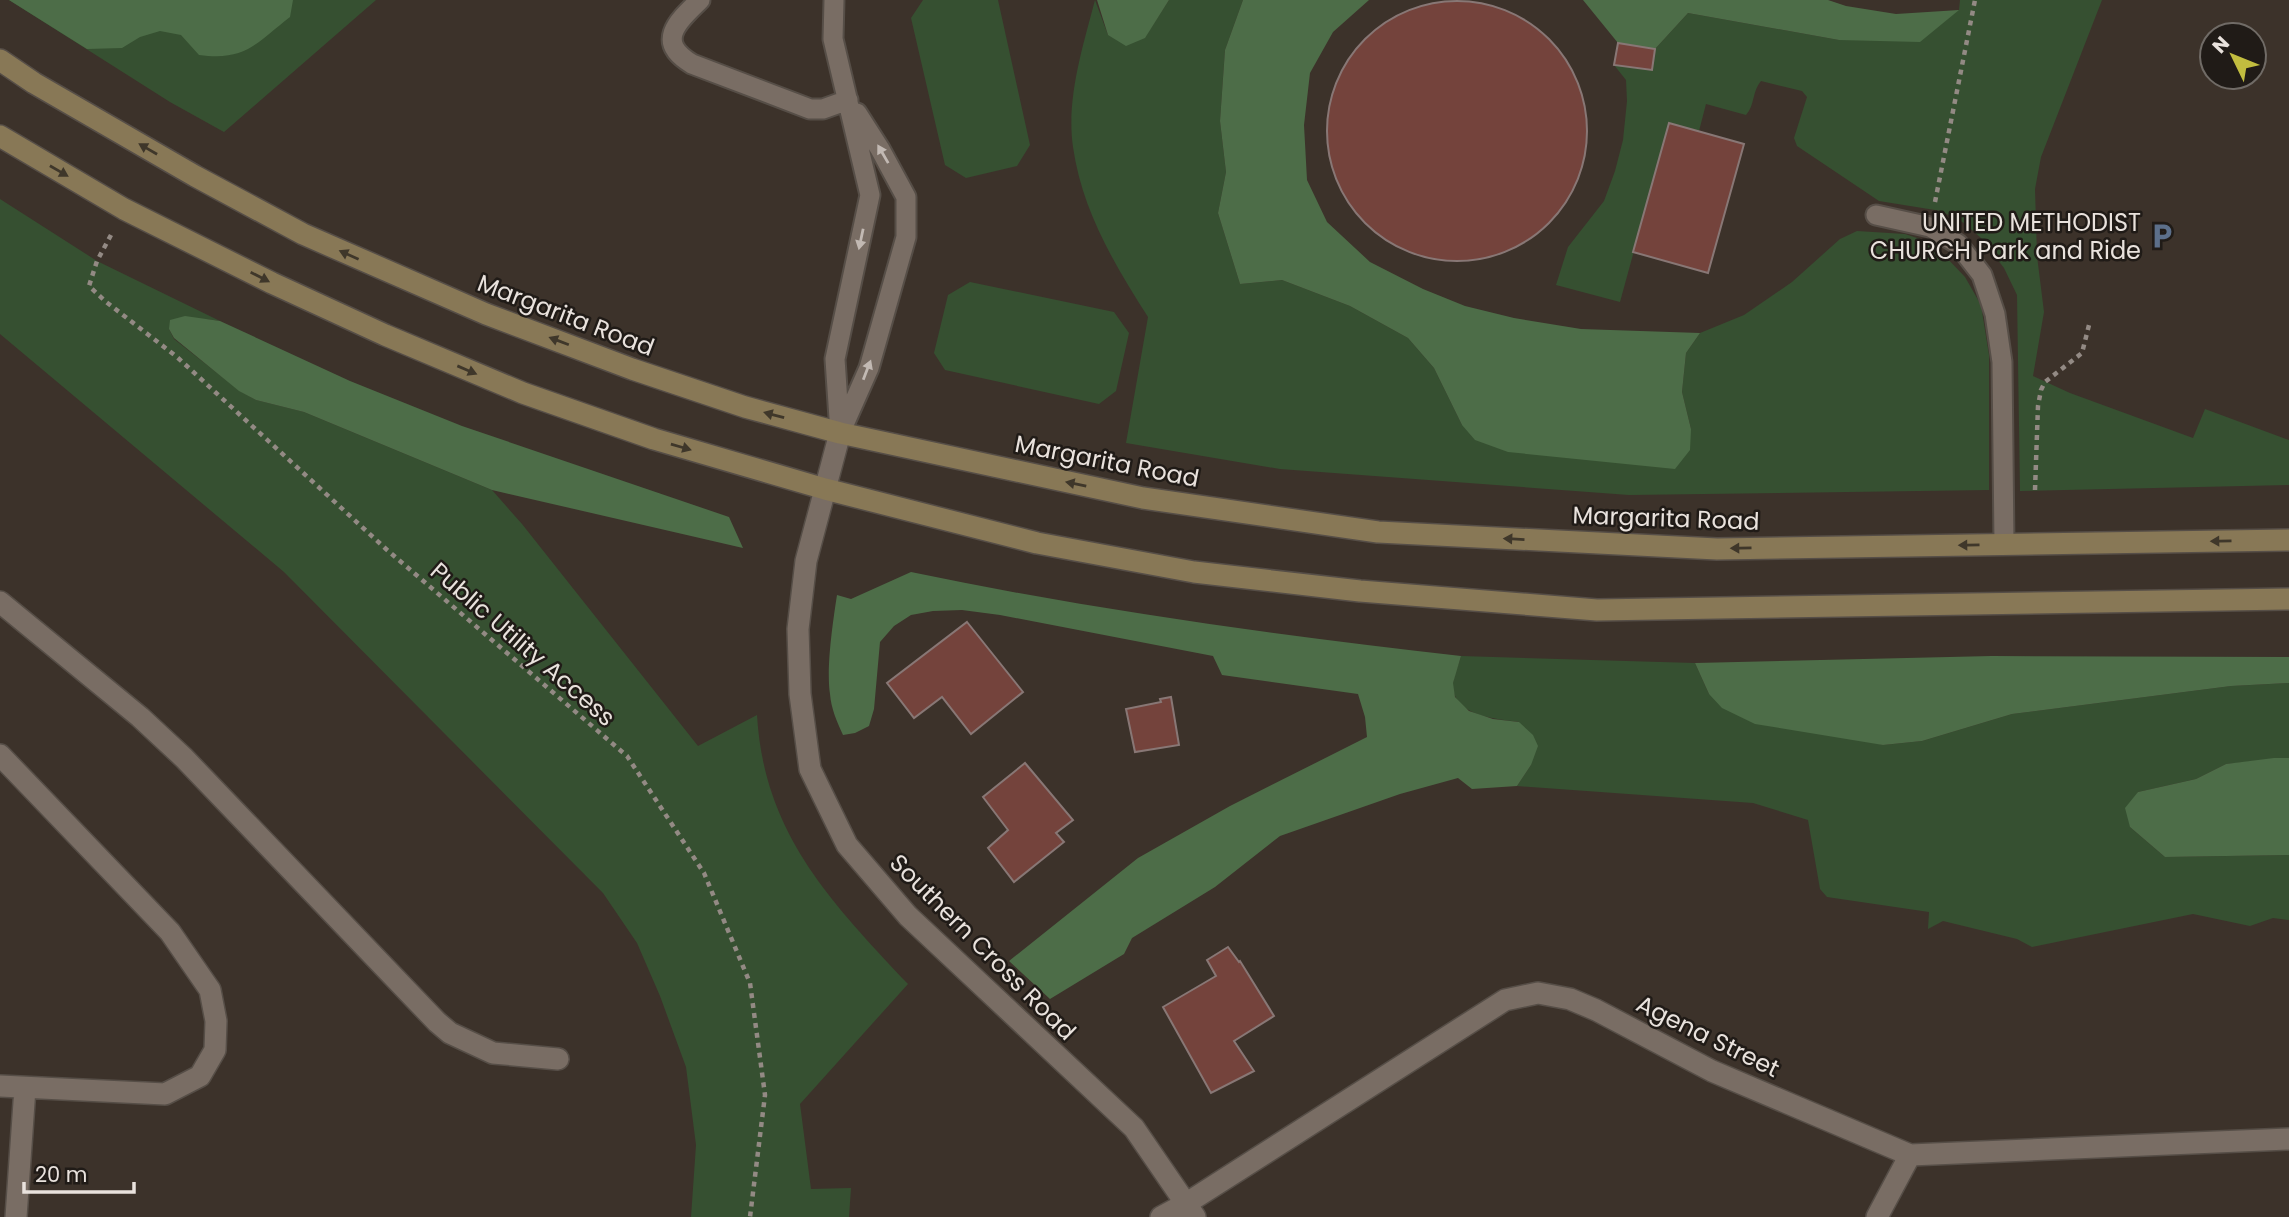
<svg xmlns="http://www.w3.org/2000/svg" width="2289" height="1217" viewBox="0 0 2289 1217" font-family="Poppins,sans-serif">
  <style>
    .green { fill: #365031 }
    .forest { fill: #4d6d48 }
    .building { fill: #74433c; stroke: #887775; stroke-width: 2 }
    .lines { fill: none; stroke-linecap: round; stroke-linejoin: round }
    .service-casing { stroke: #564e47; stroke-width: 23 }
    .minor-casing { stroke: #564e47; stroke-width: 24 }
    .secondary-casing { stroke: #564e47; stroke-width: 24 }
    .path { stroke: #938a84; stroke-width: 4.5; stroke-dasharray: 5 5; stroke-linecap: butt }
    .service { stroke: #796d64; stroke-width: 19 }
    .minor { stroke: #796d64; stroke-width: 21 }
    .secondary { stroke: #887856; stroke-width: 21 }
    .oneway { fill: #3f372a }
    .oneway2 { fill: #c2b9b3 }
    .labels { text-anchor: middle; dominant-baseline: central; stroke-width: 5; stroke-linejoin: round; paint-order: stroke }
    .poi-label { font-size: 24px; fill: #e9e2dd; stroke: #201b17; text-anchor: end }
    .street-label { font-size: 24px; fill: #e9e2dd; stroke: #201b17 }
  </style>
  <rect width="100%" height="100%" fill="#3c322a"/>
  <path class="green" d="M9 0H376L224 132 170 102Z
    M923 0H998L1030 145 1017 166 966 178 945 165 911 18Z
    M1095 0 1108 35 1145 37 1169 0H1243L1225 50 1220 121 1226 172 1218 213 1240 284 1282 280 1350 306 1408 338 1434 368 1462 425 1691 429 1682 392 1686 353 1700 333 1744 315 1792 282 1840 239 1857 231 1905 234 1920 239 1944 255 1965 277 1981 305 1989 355V490L1629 495 1280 469 1126 443 1148 317C1114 264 1082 210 1073 147 1066 99 1083 46 1095 0Z
    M1960 0H2102L2041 157 2035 189 2037 256 2044 312 2033 376 2070 393 2193 438 2205 409 2289 440V485L2020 491 2017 295 2004 268 1981 238 1964 223 1941 211 1879 201 1797 146 1794 138 1807 97 1802 91 1761 81C1752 91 1755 105 1746 115L1706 104 1699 131 1669 123 1620 302 1556 285 1568 247 1604 201 1615 171 1623 140 1627 101 1626 80 1614 65 1652 70 1655 49 1688 13 1839 40 1959 10Z
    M0 199 97 261 220 321 205 319 169 329 174 339 240 391 256 400 304 412 492 490 522 524 698 746 757 715C764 834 831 902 908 984L800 1104 811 1189 851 1188 849 1217H691L696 1145 686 1067 660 996 637 943 603 893 284 572 0 334Z
    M970 282 1114 312 1129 333 1116 391 1099 404 945 370 934 353 948 295Z
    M1461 656 1695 663 1709 694 1883 745 1922 741 2012 714 2231 686 2289 683V758L2226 764 2196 779 2138 792 2130 827 2165 857 2289 855V920L2273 918 2250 926 2193 914 2032 947 2017 939 1943 921 1928 929 1929 912 1827 897 1820 889 1808 820 1753 803 1517 786 1531 765 1519 722C1496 719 1451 716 1453 683 1454 674 1459 664 1461 656Z"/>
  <path class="forest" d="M9 0H293L290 17C255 44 246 61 199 55L181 35 160 31 140 37 122 48 87 49Z
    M1097 0H1169L1145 38 1126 46 1108 35Z
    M1243 0H1369L1333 32 1310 73 1304 125 1307 180 1327 222 1370 262 1423 289 1465 306 1514 318 1581 329 1700 333 1686 353 1682 392 1691 429 1690 450 1675 469 1508 452 1475 440 1462 425 1434 368 1408 338 1350 306 1282 280 1240 284 1218 213 1226 172 1220 121 1225 50Z
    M1583 0H1828L1846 6 1896 14 1959 10 1920 42 1839 40 1688 13 1655 49 1618 43Z
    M185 316 220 321 350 381 462 426 729 517 743 548 492 490 304 412 256 400 239 391 174 338 169 329 170 320Z
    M911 572C1093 610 1276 635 1461 656L1453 683 1455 697 1469 711 1493 719 1519 722 1533 735 1538 746 1531 765 1517 786 1472 789 1458 778 1400 794 1280 836 1215 887 1132 938 1124 954 1050 999 1009 961 1138 858 1230 806 1367 737 1365 717 1358 694 1222 675 1213 656 1000 615 962 610 933 611 911 615 894 626 880 642 874 709 869 726 855 733 843 735C837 722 831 708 830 694 826 668 833 621 837 595L851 599Z
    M1992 656 2289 657V683L2231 686 2012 714 1922 741 1883 745 1755 724 1722 708 1709 694 1695 663Z
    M2274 758H2289V855L2165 857 2130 827 2125 808 2138 792 2196 779 2226 764Z"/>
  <path class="building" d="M1327 131a130 130 0 1 1 260 0a130 130 0 1 1-260 0Z
    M1618 43 1655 49 1652 70 1614 65Z
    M1669 123 1744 144 1708 273 1633 252Z
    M967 622 1023 692 971 734 942 697 914 718 887 683Z
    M1171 697 1179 745 1135 752 1126 709 1161 702 1160 699Z
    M1025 763 1073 820 1056 833 1064 842 1014 882 988 848 1008 830 983 797Z
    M1228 947 1239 962 1240 961 1274 1016 1234 1041 1254 1071 1211 1093 1163 1007 1216 976 1207 960Z"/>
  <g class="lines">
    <g class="service-casing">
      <path id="service" d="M700 0C677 22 655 42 692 64L810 109H823L848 100
        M834 0 833 39 870 195 835 359 840 433
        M1876 215 1930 227 1958 244 1982 275 1995 314 2002 362 2004 544
        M842 429 869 368 906 237V197L880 149 857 113"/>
    </g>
    <g class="minor-casing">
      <path id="minor" d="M840 433 806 561 798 629 800 694 810 769 847 845 908 916 1134 1128 1195 1217
        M0 602 140 717 184 758 437 1022 450 1033 493 1053 558 1059
        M0 755 170 932 210 990 216 1021 215 1050 200 1076 165 1094 0 1086
        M16 1217 25 1088
        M1161 1217 1187 1203 1505 1000 1538 993 1570 999 1596 1010 1712 1071 1910 1155 2289 1139
        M1877 1217 1910 1155"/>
    </g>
    <g class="secondary-casing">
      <path id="secondary" d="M0 60 34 83 195 176 303 234 486 314 632 369 745 407 840 433 1143 498 1378 532 1717 549 2289 540
        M0 136 124 209 272 283 385 335 523 393 654 439 825 489 1037 543 1194 572 1360 591 1597 610 2289 599"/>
    </g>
    <path class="path" d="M1935 202 1975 0
      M111 235 97 261 89 286 105 301 177 357 386 549 627 756 704 873 750 983 765 1095 750 1217
      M2035 490 2038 406 2041 390 2045 382 2082 353 2089 325"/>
    <use href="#service" class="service"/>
    <use href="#minor" class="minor"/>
    <use href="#secondary" class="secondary"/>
  </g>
  <defs><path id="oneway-solid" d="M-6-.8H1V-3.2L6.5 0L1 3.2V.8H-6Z" transform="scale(1.75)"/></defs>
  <g class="oneway">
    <use href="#oneway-solid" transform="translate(148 149) rotate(-150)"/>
    <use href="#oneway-solid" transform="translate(59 171) rotate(30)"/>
    <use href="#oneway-solid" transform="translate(349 255) rotate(-156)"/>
    <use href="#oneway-solid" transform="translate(260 277) rotate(27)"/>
    <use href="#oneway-solid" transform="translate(559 341) rotate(-159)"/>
    <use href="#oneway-solid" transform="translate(467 370) rotate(23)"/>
    <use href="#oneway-solid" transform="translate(774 415) rotate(-165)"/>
    <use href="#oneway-solid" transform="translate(681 447) rotate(16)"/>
    <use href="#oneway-solid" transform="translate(1076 484) rotate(-168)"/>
    <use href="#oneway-solid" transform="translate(1514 539) rotate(-177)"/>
    <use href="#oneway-solid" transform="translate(2221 541) rotate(179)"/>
    <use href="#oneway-solid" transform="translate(1969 545) rotate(179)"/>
    <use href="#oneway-solid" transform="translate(1741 548) rotate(179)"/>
  </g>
  <g class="oneway2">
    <use href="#oneway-solid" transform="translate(883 154) rotate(-120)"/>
    <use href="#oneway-solid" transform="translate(861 239) rotate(102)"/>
    <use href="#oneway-solid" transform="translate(867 370) rotate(-69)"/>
  </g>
  <defs>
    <g id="parking-bare" transform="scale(2.1)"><path d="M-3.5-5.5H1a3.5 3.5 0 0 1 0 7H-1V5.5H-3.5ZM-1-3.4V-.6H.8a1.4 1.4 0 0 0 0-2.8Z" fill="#5c6f8a" stroke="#201b17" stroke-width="2.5" paint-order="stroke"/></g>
  </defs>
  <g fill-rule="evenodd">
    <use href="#parking-bare" x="2162" y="236"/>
  </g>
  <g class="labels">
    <g class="poi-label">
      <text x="2141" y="222">UNITED METHODIST<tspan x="2141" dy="28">CHURCH Park and Ride</tspan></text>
    </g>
    <g class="street-label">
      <text transform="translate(566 315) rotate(21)">Margarita Road</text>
      <text transform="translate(1107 461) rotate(11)">Margarita Road</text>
      <text transform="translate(1666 518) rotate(2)">Margarita Road</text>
      <text transform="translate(523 644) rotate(41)">Public Utility Access</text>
      <text transform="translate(983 947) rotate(45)">Southern Cross Road</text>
      <text transform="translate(1708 1036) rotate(26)">Agena Street</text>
    </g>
  </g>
  <g transform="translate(2233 56) rotate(313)"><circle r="33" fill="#201b17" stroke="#706b66" stroke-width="2"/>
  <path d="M0-5L12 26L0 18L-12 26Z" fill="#c2bd3f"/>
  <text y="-10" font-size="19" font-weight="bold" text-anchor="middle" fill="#e9e2dd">N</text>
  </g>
  <path d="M24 1182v10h110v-10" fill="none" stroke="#e9e2dd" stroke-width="3.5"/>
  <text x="35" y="1182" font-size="21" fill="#e9e2dd" stroke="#201b17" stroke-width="5" paint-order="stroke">20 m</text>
</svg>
